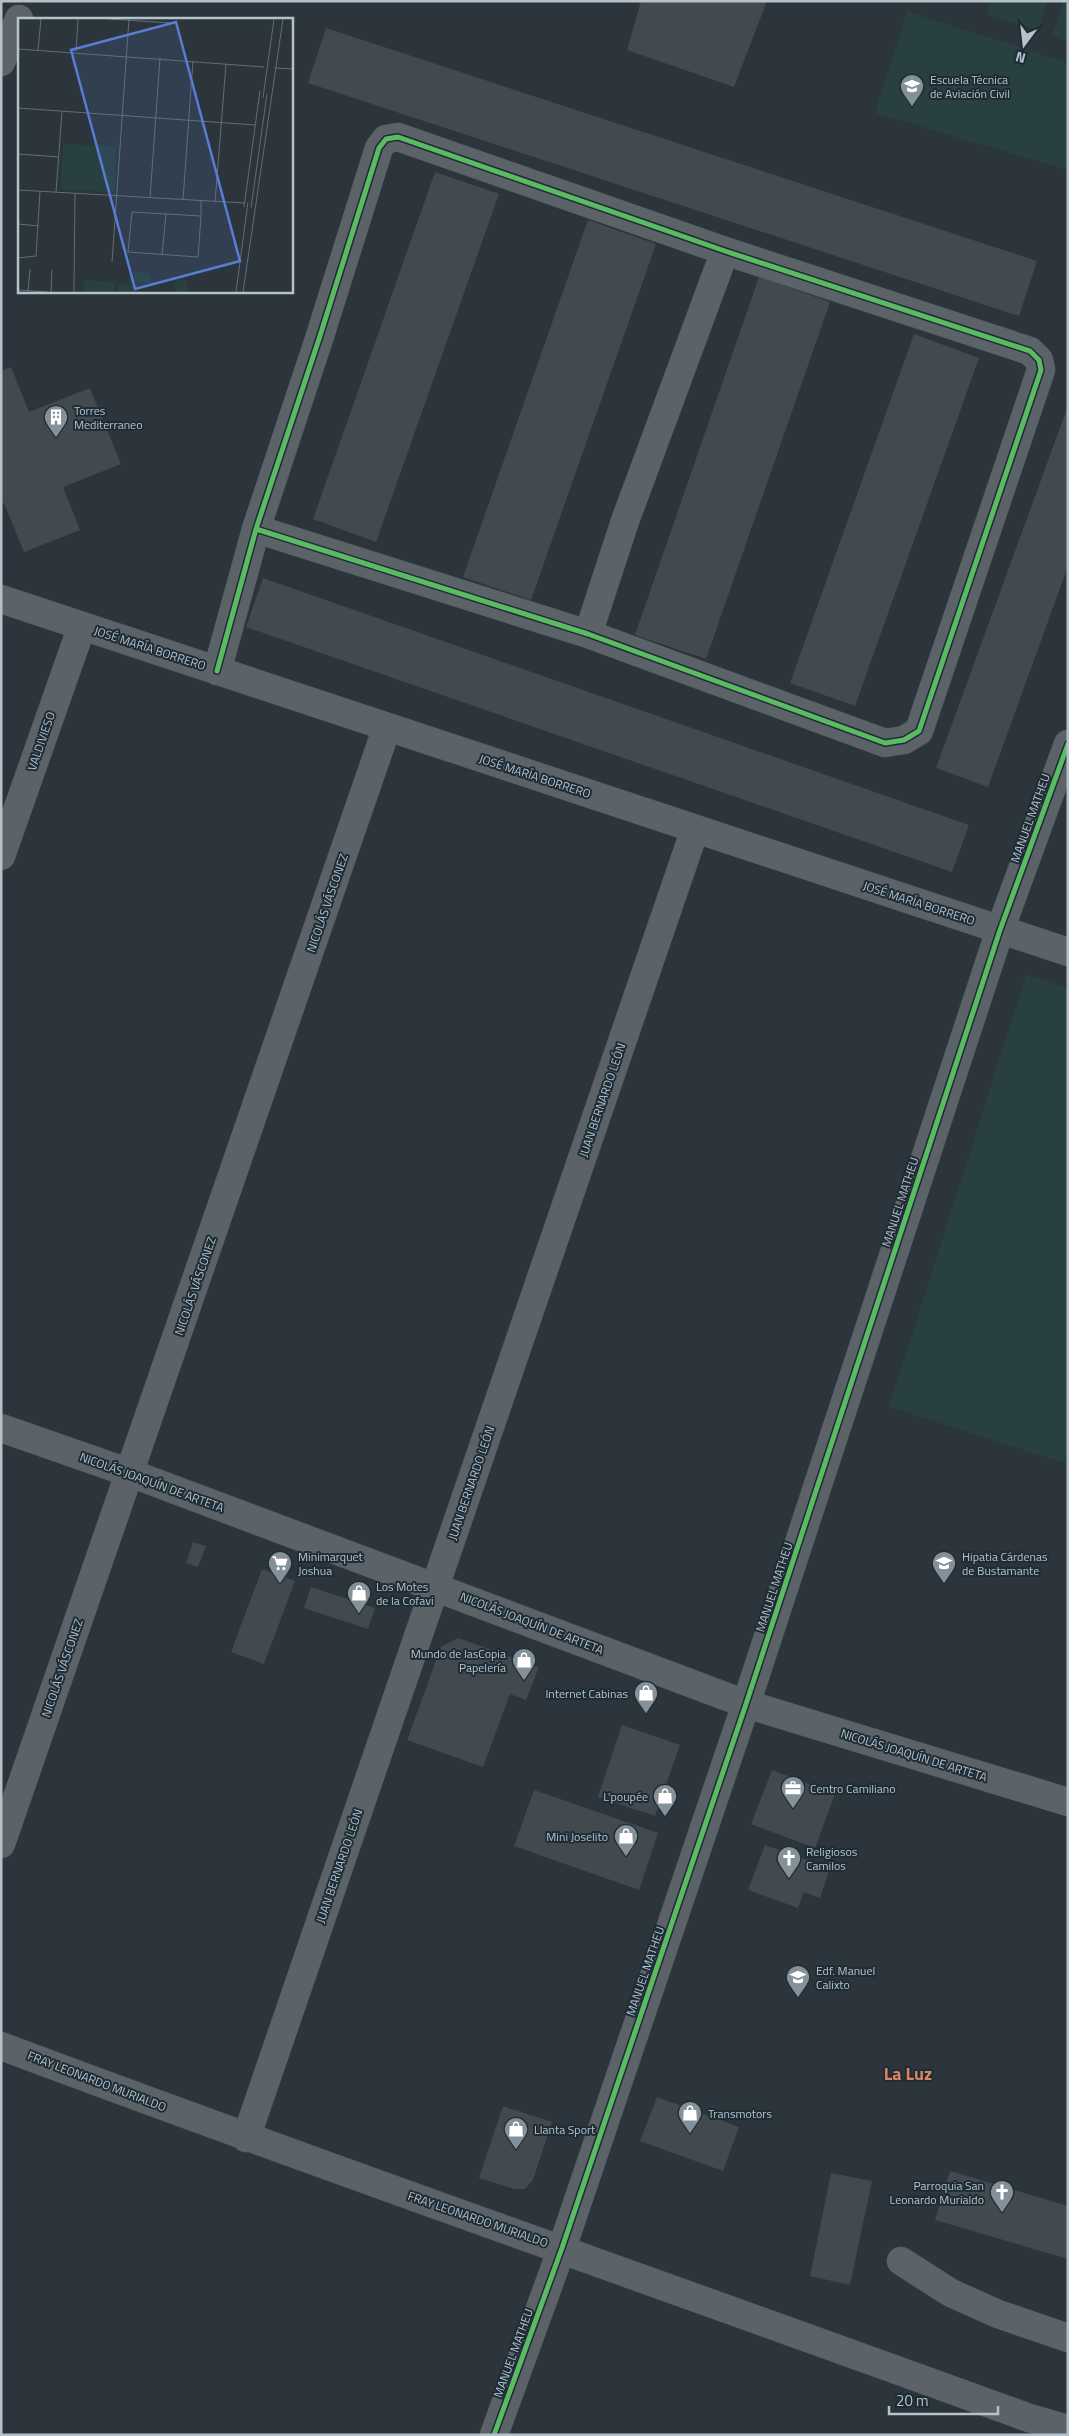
<svg xmlns="http://www.w3.org/2000/svg" width="1069" height="2436" viewBox="0 0 1069 2436" font-family="'Titillium Web',sans-serif">
  <style>
    .green { fill: #284040 }
    .building { fill: #424a4f }
    .lines { fill: none; stroke-linecap: round; stroke-linejoin: round }
    .minor-casing { stroke: #495055; stroke-width: 29 }
    .major-casing { stroke: #495257; stroke-width: 29 }
    .minor { stroke: #5c6368; stroke-width: 28 }
    .major { stroke: #5e656a; stroke-width: 28 }
    .cycleway-casing { stroke: #1e2c36; stroke-width: 8 }
    .cycleway { stroke: #5cba63; stroke-width: 5 }
    .labels { text-anchor: middle; dominant-baseline: central; stroke-width: 4; stroke-linejoin: round; paint-order: stroke }
    .poi-label { font-size: 12px; fill: #b6c2cb; stroke: #1e2c36; text-anchor: start }
    .street-label { font-size: 12px; fill: #b6c2cb; stroke: #1e2c36 }
    .district-label { font-size: 18px; font-weight: bold; fill: #d98264; stroke: #1e2c36 }
    .inset-road { fill: none; stroke: #636d75; stroke-width: 1 }
    .view { fill: #5a7cd3; fill-opacity: 0.15; stroke: #5a7cd3; stroke-width: 2.5 }
    .inset-edge { fill: none; stroke: #b6c2cb; stroke-width: 2.5 }
  </style>
  <rect width="100%" height="100%" fill="#2b353b"/>
  <path class="green" d="M990 1H1048L1038 30 986 14Z
    M1064 1H1068V42L1052 36Z
    M907 11 1068 63V170L875 113Z
    M1026 975 1068 988V1464L889 1407Z"/>
  <path class="building" d="M641 1H767L734 87 627 50Z
    M326 28 1037 261 1019 316 308 83Z
    M435 172 499 194 376 542 313 519Z
    M588 220 656 244 531 600 463 577Z
    M759 277 830 302 706 659 635 635Z
    M914 334 979 358 855 706 790 683Z
    M11 367 29 412 90 388 121 464 63 487 80 530 24 552 4 503 1 504V371Z
    M1068 406V566L988 787 936 768Z
    M263 578 969 825 952 872 246 627Z
    M193 1542 206 1546 198 1567 186 1563Z
    M262 1569 295 1581 264 1664 231 1652Z
    M311 1587 375 1608 368 1629 304 1608Z
    M458 1638 539 1667 526 1700 510 1694 483 1767 407 1740 441 1647Z
    M622 1725 680 1745 655 1816 598 1797Z
    M772 1770 835 1794 815 1848 751 1824Z
    M534 1790 658 1833 639 1890 514 1846Z
    M765 1845 830 1868 820 1898 804 1892 798 1908 748 1890Z
    M657 2097 739 2127 723 2171 640 2141Z
    M503 2106 552 2122 533 2180 525 2189H514L479 2178Z
    M950 2171 1068 2206V2259L935 2220Z
    M831 2173 872 2181 850 2285 810 2276Z"/>
  <g class="lines">
    <g class="minor-casing">
      <path id="minor" d="M1 599 1068 952
        M588 634 625 521 725 251
        M217 671 256 529 319 339 379 148 386 139 398 137 725 251 1030 351 1039 360 1041 370 919 731 904 740 885 743 588 634 256 529
        M1 856 82 626
        M1 1428 130 1473 746 1704 1068 1802
        M1 1844 387 727
        M1 2046C342 2174 687 2293 1029 2418L1068 2429
        M246 2138 695 829
        M901 2261 951 2293 998 2314 1068 2338
        M494 2435 562 2248 746 1704 1000 930 1068 744"/>
    </g>
    <g class="major-casing">
      <path id="major" d="M1 62 19 19"/>
    </g>
    <use href="#minor" class="minor"/>
    <use href="#major" class="major"/>
    <g class="cycleway-casing">
      <path id="cycleway" d="M217 671 256 529 319 339 379 148 386 139 398 137 725 251 1030 351 1039 360 1041 370 919 731 904 740 885 743 588 634 256 529
        M494 2435 562 2248 746 1704 1000 930 1068 744"/>
    </g>
    <use href="#cycleway" class="cycleway"/>
  </g>
  <defs>
    <g id="university-pin" transform="scale(1.25)"><path d="M0 17L-7.5 6A9.5 9.5 0 1 1 7.5 6Z" fill="#859199" stroke="#1e2c36"/><path d="M0-5L7-2L0 1L-7-2ZM-4 1L0 2.5L4 1V4Q0 6-4 4Z" fill="#fff"/></g>
    <g id="building-pin" transform="scale(1.25)"><path d="M0 17L-7.5 6A9.5 9.5 0 1 1 7.5 6Z" fill="#859199" stroke="#1e2c36"/><path d="M-4-6H4V6H1V3H-1V6H-4ZM-2.5-4.3h1.7v1.8h-1.7ZM.8-4.3h1.7v1.8H.8ZM-2.5-1h1.7V.8h-1.7ZM.8-1h1.7V.8H.8Z" fill="#fff"/></g>
    <g id="supermarket-pin" transform="scale(1.25)"><path d="M0 17L-7.5 6A9.5 9.5 0 1 1 7.5 6Z" fill="#859199" stroke="#1e2c36"/><path d="M-6-5.5h2.5l.6 2H6L4.5 2H-2.5L-4.4-4H-6ZM-1.5 3.2a1.3 1.3 0 1 0 .1 0ZM3 3.2a1.3 1.3 0 1 0 .1 0Z" fill="#fff"/></g>
    <g id="shop-pin" transform="scale(1.25)"><path d="M0 17L-7.5 6A9.5 9.5 0 1 1 7.5 6Z" fill="#859199" stroke="#1e2c36"/><path d="M-5-2.5h2.3a2.7 3.5 0 0 1 5.4 0H5L5.5 6h-11ZM-1.5-2.5h3a1.5 2.3 0 0 0-3 0Z" fill="#fff"/></g>
    <g id="office-pin" transform="scale(1.25)"><path d="M0 17L-7.5 6A9.5 9.5 0 1 1 7.5 6Z" fill="#859199" stroke="#1e2c36"/><path d="M-6-3h4V-5.5h4V-3h4V5H-6ZM-1-4.5V-3h2v-1.5ZM-6 0V1H6V0Z" fill="#fff"/></g>
    <g id="church-pin" transform="scale(1.25)"><path d="M0 17L-7.5 6A9.5 9.5 0 1 1 7.5 6Z" fill="#859199" stroke="#1e2c36"/><path d="M-1.2-6h2.4v3.5h3.3v2.4h-3.3V6h-2.4V-.1h-3.3v-2.4h3.3Z" fill="#fff"/></g>
    <g id="school-pin" transform="scale(1.25)"><path d="M0 17L-7.5 6A9.5 9.5 0 1 1 7.5 6Z" fill="#859199" stroke="#1e2c36"/><path d="M0-5L7-2L0 1L-7-2ZM-4 1L0 2.5L4 1V4Q0 6-4 4Z" fill="#fff"/></g>
  </defs>
  <g fill-rule="evenodd">
    <use href="#university-pin" x="912" y="86"/>
    <use href="#building-pin" x="56" y="417"/>
    <use href="#supermarket-pin" x="280" y="1563"/>
    <use href="#university-pin" x="944" y="1563"/>
    <use href="#shop-pin" x="359" y="1593"/>
    <use href="#shop-pin" x="524" y="1660"/>
    <use href="#shop-pin" x="646" y="1693"/>
    <use href="#office-pin" x="793" y="1788"/>
    <use href="#shop-pin" x="665" y="1796"/>
    <use href="#shop-pin" x="626" y="1836"/>
    <use href="#church-pin" x="789" y="1858"/>
    <use href="#school-pin" x="798" y="1977"/>
    <use href="#shop-pin" x="690" y="2113"/>
    <use href="#shop-pin" x="516" y="2129"/>
    <use href="#church-pin" x="1002" y="2192"/>
  </g>
  <g class="labels">
    <g class="poi-label">
      <text x="930" y="79">Escuela Técnica<tspan x="930" dy="14">de Aviación Civil</tspan></text>
      <text x="74" y="410">Torres<tspan x="74" dy="14">Mediterraneo</tspan></text>
      <text x="298" y="1556">Minimarquet<tspan x="298" dy="14">Joshua</tspan></text>
      <text x="962" y="1556">Hipatia Cárdenas<tspan x="962" dy="14">de Bustamante</tspan></text>
      <text x="376" y="1586">Los Motes<tspan x="376" dy="14">de la Cofavi</tspan></text>
      <text x="506" y="1653" text-anchor="end">Mundo de lasCopia<tspan x="506" dy="14">Papelería</tspan></text>
      <text x="628" y="1693" text-anchor="end">Internet Cabinas</text>
      <text x="810" y="1788">Centro Camiliano</text>
      <text x="648" y="1796" text-anchor="end">L'poupée</text>
      <text x="608" y="1836" text-anchor="end">Mini Joselito</text>
      <text x="806" y="1851">Religiosos<tspan x="806" dy="14">Camilos</tspan></text>
      <text x="816" y="1970">Edf. Manuel<tspan x="816" dy="14">Calixto</tspan></text>
      <text x="708" y="2113">Transmotors</text>
      <text x="534" y="2129">Llanta Sport</text>
      <text x="984" y="2185" text-anchor="end">Parroquia San<tspan x="984" dy="14">Leonardo Murialdo</tspan></text>
    </g>
    <g class="street-label">
      <text transform="translate(150 648) rotate(18)">JOSÉ MARÍA BORRERO</text>
      <text transform="translate(41 741) rotate(-71)">VALDIVIESO</text>
      <text transform="translate(535 776) rotate(18)">JOSÉ MARÍA BORRERO</text>
      <text transform="translate(1030 818) rotate(-70)">MANUEL MATHEU</text>
      <text transform="translate(327 903) rotate(-71)">NICOLÁS VÁSCONEZ</text>
      <text transform="translate(919 903) rotate(18)">JOSÉ MARÍA BORRERO</text>
      <text transform="translate(602 1100) rotate(-71)">JUAN BERNARDO LEÓN</text>
      <text transform="translate(900 1202) rotate(-72)">MANUEL MATHEU</text>
      <text transform="translate(195 1286) rotate(-71)">NICOLÁS VÁSCONEZ</text>
      <text transform="translate(152 1482) rotate(20)">NICOLÁS JOAQUÍN DE ARTETA</text>
      <text transform="translate(471 1483) rotate(-71)">JUAN BERNARDO LEÓN</text>
      <text transform="translate(774 1587) rotate(-72)">MANUEL MATHEU</text>
      <text transform="translate(532 1623) rotate(21)">NICOLÁS JOAQUÍN DE ARTETA</text>
      <text transform="translate(62 1668) rotate(-71)">NICOLÁS VÁSCONEZ</text>
      <text transform="translate(914 1755) rotate(17)">NICOLÁS JOAQUÍN DE ARTETA</text>
      <text transform="translate(339 1866) rotate(-71)">JUAN BERNARDO LEÓN</text>
      <text transform="translate(645 1971) rotate(-71)">MANUEL MATHEU</text>
      <text transform="translate(97 2081) rotate(21)">FRAY LEONARDO MURIALDO</text>
      <text transform="translate(478 2219) rotate(19)">FRAY LEONARDO MURIALDO</text>
      <text transform="translate(513 2353) rotate(-70)">MANUEL MATHEU</text>
    </g>
    <g class="district-label">
      <text x="908" y="2073">La Luz</text>
    </g>
  </g>
  <g transform="translate(18 18)">
    <rect width="275" height="275" fill="#2b353b"/>
    <path d="M45 126 98 128 96 174 43 172ZM112 254 133 255V265L111 264ZM156 268a7 7 0 1 1 14 0a7 7 0 1 1-14 0ZM66 262 97 264V274H65ZM100 266 118 267 117 274H100Z" fill="#284040"/>
    <path class="inset-road" d="M91 1 154 5M0 31 246 49M20 32 23 1M58 33 60 1M257 50 275 51M245 80 256 1M0 90 237 107M0 136 41 139M0 172 227 185M38 174 44 94M132 180 142 40M165 182 175 43M197 184 208 46M226 189 242 73M233 190 249 76M183 198 114 194 110 234 180 239 183 198V183M0 206 21 208M144 237 148 196M0 240 18 238 22 173M94 244 111 1M0 272 29 274M10 273 12 251M33 274 34 252M56 274 57 175M218 274 230 184M225 274 265 1"/>
    <path class="view" d="M158 4 222 243 117 271 53 32Z"/>
    <rect width="275" height="275" class="inset-edge"/>
  </g>
  <rect width="1069" height="2436" fill="none" stroke="#b6c2cb" stroke-width="5"/>
  <g transform="translate(1024 45) rotate(195)" stroke="#1e2c36" stroke-width="4" paint-order="stroke">
  <path d="M0-4L9 19L0 12L-9 19Z" fill="#b6c2cb"/>
  <text y="-8" font-size="14" font-weight="bold" text-anchor="middle" fill="#b6c2cb">N</text>
  </g>
  <path d="M889 2406v8h109v-8" fill="none" stroke="#b6c2cb" stroke-width="2.5"/>
  <text x="896" y="2406" font-size="15" fill="#b6c2cb" stroke="#1e2c36" stroke-width="4" paint-order="stroke">20 m</text>
</svg>
